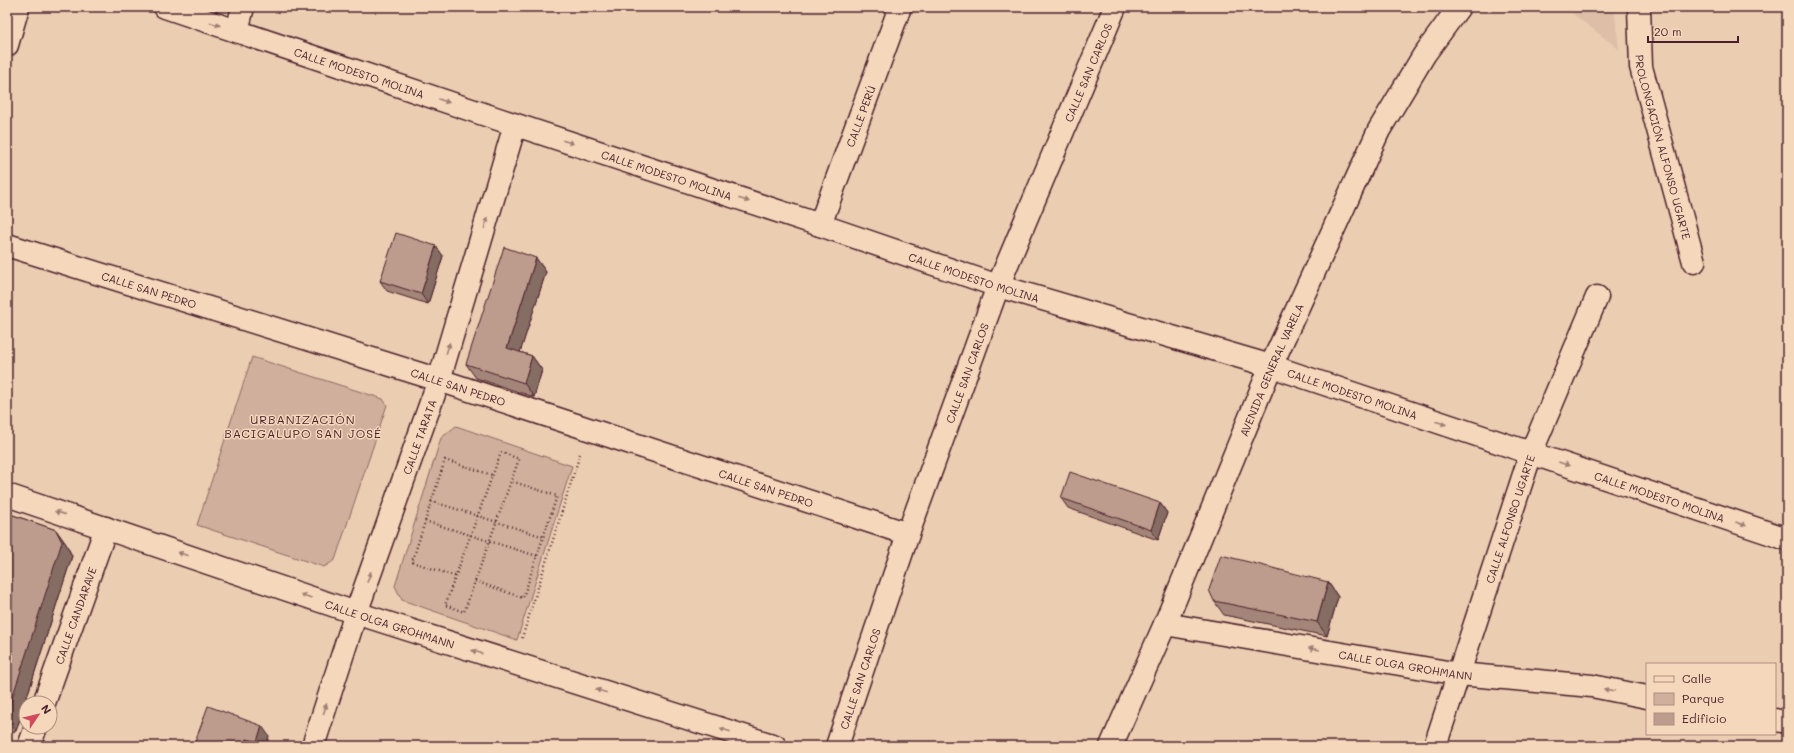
<svg xmlns="http://www.w3.org/2000/svg" width="1794" height="753" viewBox="0 0 1794 753" font-family="Mali,sans-serif">
  <style>
    .built { fill: #debea7 }
    .green { fill: #d0b09c; stroke: #8d6864 }
    .lines { fill: none; stroke-linecap: round; stroke-linejoin: round }
    .minor-casing { stroke: #4a1f2b; stroke-width: 25 }
    .path { stroke: #4a1f2b; stroke-width: 2.5; stroke-dasharray: 1 3; stroke-linecap: butt }
    .minor { stroke: #f5d8bb; stroke-width: 22 }
    .wall { fill: #a38679; stroke: #4a1f2b }
    .shaded-wall { fill: #856d63; stroke: #4a1f2b }
    .building { fill: #be9c8d; stroke: #4a1f2b }
    .oneway { fill: #a07c73 }
    .labels { text-anchor: middle; dominant-baseline: central; stroke-width: 3; stroke-linejoin: round; paint-order: stroke }
    .street-label { font-size: 11px; fill: #4a1f2b; stroke: #f5d8bb }
    .neighbourhood-label { font-size: 12px; letter-spacing: 1px; fill: #4a1f2b; stroke: #f5d8bb }
  </style>
  <rect width="100%" height="100%" fill="#ebcdb2"/>
  <filter id="ink" filterUnits="userSpaceOnUse"><feTurbulence type="fractalNoise" baseFrequency=".025" numOctaves="2"/><feDisplacementMap in="SourceGraphic" scale="8" xChannelSelector="R" yChannelSelector="G"/><feConvolveMatrix kernelMatrix="1 2 1 2 8 2 1 2 1" color-interpolation-filters="sRGB"/></filter>
  <g filter="url(#ink)">
    <path class="built" d="M1564 7H1614L1619 49Z"/>
    <path class="green" d="M252 357 383 399 387 405 335 560 324 567 197 525Z
      M456 426 572 466 517 640 402 600 395 586 441 438Z"/>
    <g class="lines">
      <g class="minor-casing">
        <g id="minor">
          <path id="s1" d="M165 7 495 118 820 225 998 286 1271 366 1787 539"/>
          <path id="s2" d="M1639 7 1641 67 1694 262"/>
          <path d="M237 31 243 7"/>
          <path d="M7 45 18 7"/>
          <path id="s3" d="M820 225 900 7"/>
          <path id="s4" d="M7 245 439 380 908 534"/>
          <path id="s5" d="M7 495 356 613 775 746"/>
          <path id="s6" d="M1165 624 1459 674 1592 686 1647 697"/>
          <path id="s7" d="M44 703 106 528"/>
          <path d="M1775 720 1787 722"/>
          <path d="M29 746 36 727"/>
          <path id="s8" d="M313 746 356 613 439 380 515 125"/>
          <path id="s9" d="M837 746 908 534 998 286 1115 7"/>
          <path id="s10" d="M1111 746 1165 624 1271 366 1379 130 1424 55 1459 7"/>
          <path id="s11" d="M1435 746 1531 453 1597 297"/>
        </g>
      </g>
      <path class="path" d="M501 452 519 459 464 612 445 605Z
        M431 501 544 537
        M425 521 537 556
        M455 576 412 562 445 460 492 475
        M475 581 523 598 557 496 511 481
        M522 638 580 454"/>
      <use href="#minor" class="minor"/>
    </g>
    <path class="wall" d="M436 246 443 256 428 304 387 291 380 281Z
      M536 258 546 272 520 352 532 356 542 370 534 397 476 378 466 364Z
      M1061 498 1160 503 1167 513 1158 540 1068 508Z
      M7 513 56 530 66 544 72 556 16 731 7 735Z
      M1328 582 1338 597 1327 636 1224 615 1214 601Z
      M269 736 266 746H185L194 745Z"/>
    <path class="shaded-wall" d="M436 246 443 256 428 304 421 294Z
      M536 258 546 272 517 362 507 348Z
      M532 356 542 370 534 397 524 383Z
      M1160 503 1167 513 1158 540 1151 530Z
      M56 530 66 544 72 556 16 731 7 718V714Z
      M1328 582 1338 597 1327 636 1317 622Z
      M262 726 269 736 266 746H260L257 741Z
      M246 739 251 746H243Z"/>
    <path class="building" d="M396 233 436 246 421 294 380 281Z
      M504 247 536 258 507 348 532 356 524 383 466 364Z
      M1070 472 1160 503 1151 530 1061 498Z
      M7 513 56 530 62 542 7 714Z
      M1221 555 1328 582 1317 622 1214 601 1209 590Z
      M208 706 262 726 257 741 246 739 243 746H185L186 743 194 745Z"/>
    <defs><path id="oneway-solid" d="M-6-.8H1V-3.2L6.5 0L1 3.2V.8H-6Z"/></defs>
    <g class="oneway">
      <use href="#oneway-solid" transform="translate(215 24) rotate(18)"/>
      <use href="#oneway-solid" transform="translate(444 101) rotate(19)"/>
      <use href="#oneway-solid" transform="translate(568 142) rotate(18)"/>
      <use href="#oneway-solid" transform="translate(744 200) rotate(18)"/>
      <use href="#oneway-solid" transform="translate(486 223) rotate(-73)"/>
      <use href="#oneway-solid" transform="translate(448 348) rotate(-73)"/>
      <use href="#oneway-solid" transform="translate(1441 423) rotate(18)"/>
      <use href="#oneway-solid" transform="translate(1564 464) rotate(19)"/>
      <use href="#oneway-solid" transform="translate(60 513) rotate(-162)"/>
      <use href="#oneway-solid" transform="translate(1741 524) rotate(19)"/>
      <use href="#oneway-solid" transform="translate(183 554) rotate(-161)"/>
      <use href="#oneway-solid" transform="translate(369 577) rotate(-71)"/>
      <use href="#oneway-solid" transform="translate(306 596) rotate(-161)"/>
      <use href="#oneway-solid" transform="translate(1314 649) rotate(-170)"/>
      <use href="#oneway-solid" transform="translate(477 652) rotate(-162)"/>
      <use href="#oneway-solid" transform="translate(1609 690) rotate(-170)"/>
      <use href="#oneway-solid" transform="translate(601 691) rotate(-162)"/>
      <use href="#oneway-solid" transform="translate(325 709) rotate(-72)"/>
      <use href="#oneway-solid" transform="translate(725 730) rotate(-162)"/>
    </g>
  </g>
  <g class="labels">
    <g class="street-label">
      <text stroke="none"><textPath href="#s9" startOffset="719">CALLE SAN CARLOS</textPath></text>
      <text stroke="none"><textPath href="#s1" startOffset="205">CALLE MODESTO MOLINA</textPath></text>
      <text stroke="none"><textPath href="#s3" startOffset="116">CALLE PERÚ</textPath></text>
      <text stroke="none"><textPath href="#s2" startOffset="143">PROLONGACIÓN ALFONSO UGARTE</textPath></text>
      <text stroke="none"><textPath href="#s1" startOffset="529">CALLE MODESTO MOLINA</textPath></text>
      <text stroke="none"><textPath href="#s1" startOffset="853">CALLE MODESTO MOLINA</textPath></text>
      <text stroke="none"><textPath href="#s4" startOffset="149">CALLE SAN PEDRO</textPath></text>
      <text stroke="none"><textPath href="#s10" startOffset="409">AVENIDA GENERAL VARELA</textPath></text>
      <text stroke="none"><textPath href="#s9" startOffset="395">CALLE SAN CARLOS</textPath></text>
      <text stroke="none"><textPath href="#s4" startOffset="473">CALLE SAN PEDRO</textPath></text>
      <text stroke="none"><textPath href="#s1" startOffset="1249">CALLE MODESTO MOLINA</textPath></text>
      <text stroke="none"><textPath href="#s8" startOffset="327">CALLE TARATA</textPath></text>
      <text stroke="none"><textPath href="#s4" startOffset="797">CALLE SAN PEDRO</textPath></text>
      <text stroke="none"><textPath href="#s1" startOffset="1573">CALLE MODESTO MOLINA</textPath></text>
      <text stroke="none"><textPath href="#s11" startOffset="239">CALLE ALFONSO UGARTE</textPath></text>
      <text stroke="none"><textPath href="#s7" startOffset="93">CALLE CANDARAVE</textPath></text>
      <text stroke="none"><textPath href="#s5" startOffset="404">CALLE OLGA GROHMANN</textPath></text>
      <text stroke="none"><textPath href="#s6" startOffset="244">CALLE OLGA GROHMANN</textPath></text>
      <text stroke="none"><textPath href="#s9" startOffset="71">CALLE SAN CARLOS</textPath></text>
    </g>
    <g class="neighbourhood-label">
      <text x="303" y="419">URBANIZACIÓN<tspan x="303" dy="14">BACIGALUPO SAN JOSÉ</tspan></text>
    </g>
  </g>
  <rect width="1794" height="753" fill="none" stroke="#f5d8bb" stroke-width="24"/>
  <rect x="12" y="12" width="1770" height="729" fill="none" stroke="#4a1f2b" stroke-width="1.5" filter="url(#ink)"/>
  <rect x="1646" y="663" width="130" height="72" fill="#f5d8bb" stroke="#b18e81"/>
  <rect x="1654" y="676" width="20" height="6" fill="#f5d8bb" stroke="#b18e81"/>
  <text x="1682" y="683" font-size="12" fill="#4a1f2b">Calle</text>
  <rect x="1654" y="693" width="20" height="12" fill="#d0b09c" stroke="#b18e81"/>
  <text x="1682" y="703" font-size="12" fill="#4a1f2b">Parque</text>
  <rect x="1654" y="713" width="20" height="12" fill="#be9c8d" stroke="#b18e81"/>
  <text x="1682" y="723" font-size="12" fill="#4a1f2b">Edificio</text>
  <g transform="translate(38 715) rotate(55)"><circle r="19" fill="#f5d8bb" stroke="#b18e81"/>
  <path d="M0-3L7 15L0 10L-7 15Z" fill="#d1495b"/>
  <text y="-6" font-size="11" font-weight="bold" text-anchor="middle" fill="#4a1f2b">N</text>
  </g>
  <path d="M1648 36v6h90v-6" fill="none" stroke="#4a1f2b" stroke-width="2"/>
  <text x="1654" y="36" font-size="12" fill="#4a1f2b" stroke="#f5d8bb" stroke-width="3" paint-order="stroke">20 m</text>
</svg>
